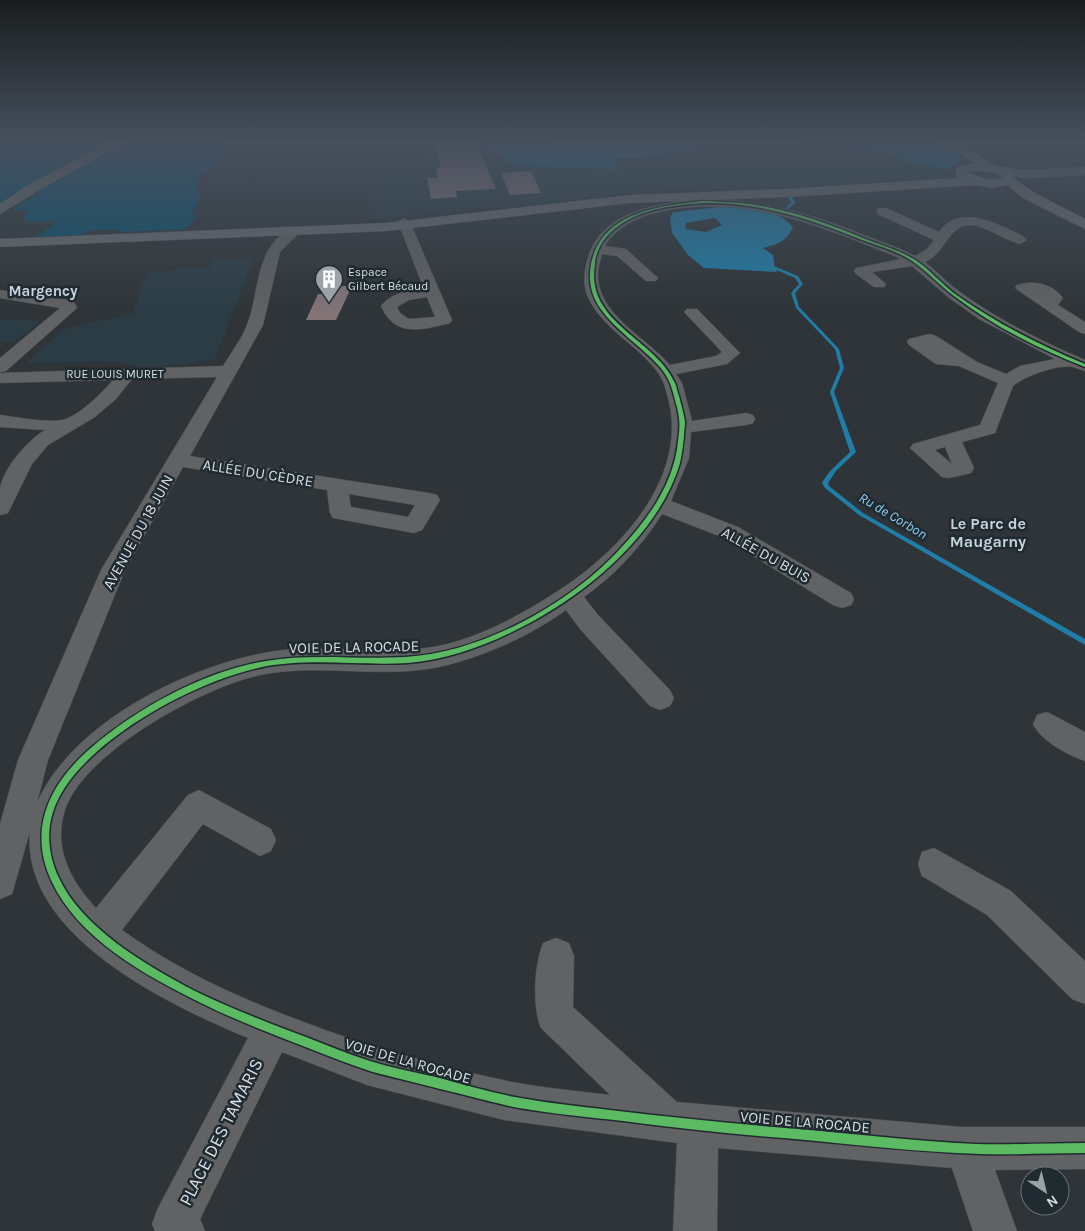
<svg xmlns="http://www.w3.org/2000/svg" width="1085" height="1231" viewBox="0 0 1085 1231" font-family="Karla,sans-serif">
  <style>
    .built { fill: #2b3c45 }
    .green { fill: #084f6c }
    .forest { fill: #066c94 }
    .water { fill: #1f7da7; fill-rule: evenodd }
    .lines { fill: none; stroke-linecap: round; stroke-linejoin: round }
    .stream { fill: #1f7da7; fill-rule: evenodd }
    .building { fill: #837477 }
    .minor-casing { stroke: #4a4f52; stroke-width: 1 }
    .tertiary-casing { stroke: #4a4f52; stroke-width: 1 }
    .secondary-casing { stroke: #4a4f52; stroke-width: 1 }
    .minor { fill: #606263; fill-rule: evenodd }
    .tertiary { fill: #606263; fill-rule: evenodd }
    .secondary { fill: #6a6c6e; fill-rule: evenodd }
    .cycleway-casing { stroke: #202b31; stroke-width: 3 }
    .cycleway { fill: #5cba63; fill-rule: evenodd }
    .labels { text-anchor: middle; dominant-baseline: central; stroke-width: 5; stroke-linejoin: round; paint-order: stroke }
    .far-poi-label { font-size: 12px; fill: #d8dfe3; stroke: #202b31; text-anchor: start }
    .far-street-label { font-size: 12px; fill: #d8dfe3; stroke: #202b31 }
    .far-water-label { font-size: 14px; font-style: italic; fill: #8ccef4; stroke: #202b31 }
    .far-quarter-label { font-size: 15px; font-weight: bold; fill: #c6d3db; stroke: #202b31 }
    .street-label { font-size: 15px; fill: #d8dfe3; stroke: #202b31 }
    .neighbourhood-label { font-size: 16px; font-weight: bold; fill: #c6d3db; stroke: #202b31 }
    .near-street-label { font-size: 18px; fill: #d8dfe3; stroke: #202b31 }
  </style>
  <rect width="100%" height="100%" fill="#2e3437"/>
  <path class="built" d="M425 143H941L960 156 964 162 951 167 944 177 838 185 662 190 499 208 498 206 371 220 368 176 418 173Z
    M1050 143H1085V151H1061Z
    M254 257 215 359 181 365 137 367 120 362 26 363 64 329 133 313 141 286 149 272 210 267 214 260Z
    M0 320H26L41 321 14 342H0Z"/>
  <path class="green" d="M0 143H111L29 184 0 204Z
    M128 143H224L226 155 198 178 196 187 200 195C199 203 194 207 192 214L195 218 186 229 124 232C117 229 87 228 80 235L36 237 58 221 25 222V216L28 211H15L14 209 47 186Z"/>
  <path class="forest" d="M483 143H550L548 146 571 155 612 157 620 169 514 166 501 154 483 147Z
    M793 143H940L960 156V163L946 169 904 161C886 142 818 149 793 143Z"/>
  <path class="water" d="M550 143H713C676 154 611 163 573 156 564 154 556 149 547 146Z
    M720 207C746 207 775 206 793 227 786 242 778 244 763 248L773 255 775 268 777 272 704 268 688 255 672 233 670 218 673 212ZM715 218 722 225 706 232 685 229 686 223Z"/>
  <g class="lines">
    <path class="stream" d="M790 195 792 196 795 203 788 209H786V207L791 203 788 196Z
      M767 264H769L798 276 803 284 795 293 799 307 839 349 844 368 834 392 856 452 836 471 828 483 829 486 863 513 1085 639V645L859 515 825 488 822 483C829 470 840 462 850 452L830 392 840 368 835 349 796 308 791 293 799 284 795 278 767 266Z"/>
  </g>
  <path class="building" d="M476 143 496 189 456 191 457 197 431 199 427 178H438L436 168H441L435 145Z
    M531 171 541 193 510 195 501 173Z
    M330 286H352L336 320H306L318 294H326Z"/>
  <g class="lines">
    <g class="minor-casing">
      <path id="minor" d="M703 199C762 199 815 215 869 237 885 243 900 248 915 256L927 249 934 240 878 214 876 211 878 208H886L939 232C956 207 988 219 1010 230 1016 233 1023 235 1027 240L1020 244C1005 240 992 230 977 226 949 219 947 253 925 262 937 271 947 283 960 292 998 320 1041 341 1085 360V371C1081 370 1077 368 1073 367 1059 364 1024 376 1013 386L995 433 962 442 974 468 971 473 949 478 942 477 910 448 913 444 980 425 998 383 959 366 936 364 909 345 907 342 909 339 930 334 936 336 977 362 1006 374 1020 366 1055 359 979 319 948 297 912 266 872 272 886 284 884 287H874L856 274 854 271 856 268 901 259C889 253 875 249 862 243 796 217 731 196 659 212 638 217 616 227 605 246L626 249 658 278 656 281H646L617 256 602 254C601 260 598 267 598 273 596 314 647 338 670 365L716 356 722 352 684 312 687 309H697L740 353 727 364 676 374 682 383 692 421 746 413 753 415 755 419 753 423 746 425 691 432 689 458 671 501 738 527 851 593 854 599 851 605 842 608 833 605 722 537 662 514C642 546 615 575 584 597L598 615 670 690 674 698 670 706 660 710 650 706 580 629 566 610C530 636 483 657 439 667 378 680 313 661 252 677 197 691 80 755 64 813 54 850 71 881 96 908L188 795 199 790 271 829 276 840 271 851 260 856 203 824 122 930C177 970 237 997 301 1021 369 1047 440 1067 512 1082 544 1088 577 1091 610 1095L541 1028C532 1007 534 965 543 943L556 938 569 943 574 956 573 1007 677 1102 962 1127H1085V1169L995 1170 1017 1231H973L952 1168 718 1148 717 1231H673L677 1143 504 1120 367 1085 282 1052 200 1219 205 1231H155L152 1224 158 1208 248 1038C169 1005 20 935 30 831L12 894 0 899V824L18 760 101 570 217 377 132 379 116 399 95 417 48 445 32 464 8 513 0 515C0 507 0 496 0 488 4 467 28 440 45 430L0 427V415C15 417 48 423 62 420 78 417 103 392 113 380L0 383V373L223 366C231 353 241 340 247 325 259 295 255 255 283 233L281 230 282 227H292L299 233 280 252 263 325 190 456 429 493 437 495 440 500 422 530 414 533 333 518 330 513 327 490 183 467 125 570 48 760 37 803C73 718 208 654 296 649 344 647 392 655 439 646 485 636 528 611 567 585 625 545 686 476 669 402 666 390 664 380 656 370 635 343 601 328 587 295 583 284 584 272 587 261 599 211 658 203 703 199ZM945 447 952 464 935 450ZM349 494 415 505 408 517 351 507Z
        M404 218 410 222 452 320 450 323C422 330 395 338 381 306 391 293 409 290 424 289L398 222ZM427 297 435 317 409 319 400 313 397 307 409 300Z
        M1027 283C1041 282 1054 286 1063 298L1058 305 1085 322V334L1079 332 1015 288 1017 285Z
        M0 290 69 300 74 302 77 308 6 371 0 372V358L60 308 0 298Z
        M1047 712 1085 732V761C1068 755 1041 741 1033 724L1037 715Z
        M934 848 1011 891 1085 961V1004L1072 999 987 915 922 876 918 864 922 852Z"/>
    </g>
    <g class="tertiary-casing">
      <path id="tertiary" d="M1002 167 1025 170 1085 167V175L1025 178 998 174 996 171Z"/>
    </g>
    <g class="secondary-casing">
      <path id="secondary" d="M110 143H124L41 189 0 214V204L31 183Z
        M943 143H957L994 165 1009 169 1016 180 1033 192 1085 219V229L1023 198 1007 185 993 188 976 185 786 197 630 203 386 231 0 247V239L386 223 630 195 786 189 959 178 955 174 957 167 975 163ZM973 171 994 172 1004 178 986 179 967 172Z"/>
    </g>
    <use href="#minor" class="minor"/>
    <use href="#tertiary" class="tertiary"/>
    <use href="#secondary" class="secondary"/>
    <g class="cycleway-casing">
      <path id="cycleway" d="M703 201C721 202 738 202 756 205 795 211 832 225 868 240 884 246 900 251 914 259 930 269 942 285 958 296 998 324 1040 345 1085 364V367C1039 349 993 326 954 296 939 285 927 271 912 261 897 251 879 246 862 240 793 212 725 191 650 211 629 217 606 230 598 251 596 255 595 260 595 264 585 323 655 338 675 383 677 387 677 392 679 396 680 400 685 418 685 422 685 427 684 431 684 436 683 446 682 453 680 463 658 538 579 600 512 632 479 648 444 660 408 663 358 666 307 657 258 668 193 682 74 745 53 812 46 833 49 858 59 878 82 928 146 965 193 990 230 1008 268 1023 306 1037 327 1045 348 1054 370 1061 392 1068 414 1072 436 1077 462 1084 488 1092 515 1097 546 1103 578 1106 610 1110 668 1117 727 1123 786 1128 849 1133 913 1141 976 1144 1012 1145 1049 1143 1085 1143V1153C1050 1153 1015 1155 981 1154 915 1152 850 1144 784 1138 730 1134 676 1128 623 1121 588 1117 553 1114 519 1108 493 1103 467 1095 440 1089 418 1083 395 1078 373 1072 351 1065 329 1056 308 1048 272 1034 235 1020 201 1003 146 976 77 938 51 880 27 827 51 782 92 747 139 707 205 671 266 661 312 653 359 660 405 657 480 653 568 605 619 550 648 519 674 484 678 441 680 427 680 420 677 407 672 389 671 379 658 365 640 345 616 331 600 308 591 295 588 280 591 264 602 212 658 206 703 201Z"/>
    </g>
    <use href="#cycleway" class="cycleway"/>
  </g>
  <linearGradient id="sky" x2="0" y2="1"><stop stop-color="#191d1e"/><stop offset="0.45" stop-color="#46505e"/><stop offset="1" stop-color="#46505e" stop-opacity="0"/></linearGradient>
  <rect width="1085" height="315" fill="url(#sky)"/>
  <defs>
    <g id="building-pin" transform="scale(1.4375)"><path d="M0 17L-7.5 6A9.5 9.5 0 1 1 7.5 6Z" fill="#9ca3a7" stroke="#202b31"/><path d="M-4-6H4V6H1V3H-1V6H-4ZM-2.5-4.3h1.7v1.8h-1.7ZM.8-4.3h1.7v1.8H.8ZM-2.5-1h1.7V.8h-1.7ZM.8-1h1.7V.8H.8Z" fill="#fff"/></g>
  </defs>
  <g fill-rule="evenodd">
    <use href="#building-pin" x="329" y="279"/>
  </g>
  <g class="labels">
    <g class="far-poi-label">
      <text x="348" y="272">Espace<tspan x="348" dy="14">Gilbert Bécaud</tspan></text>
    </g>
    <g class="far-street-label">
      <text x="115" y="374">RUE LOUIS MURET</text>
    </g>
    <g class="far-water-label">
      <text transform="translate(893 516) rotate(31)">Ru de Corbon</text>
    </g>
    <g class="far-quarter-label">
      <text x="43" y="291">Margency</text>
    </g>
    <g class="street-label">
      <text transform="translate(258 473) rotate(9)">ALLÉE DU CÈDRE</text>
      <text transform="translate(138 532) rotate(-61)">AVENUE DU 18 JUIN</text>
      <text transform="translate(766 555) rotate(29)">ALLÉE DU BUIS</text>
      <text transform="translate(354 647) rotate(-1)">VOIE DE LA ROCADE</text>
      <text transform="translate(408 1061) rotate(16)">VOIE DE LA ROCADE</text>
      <text transform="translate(805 1122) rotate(5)">VOIE DE LA ROCADE</text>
    </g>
    <g class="neighbourhood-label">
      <text x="988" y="523">Le Parc de<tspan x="988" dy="18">Maugarny</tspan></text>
    </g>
    <g class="near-street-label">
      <text transform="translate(221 1132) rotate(-63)">PLACE DES TAMARIS</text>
    </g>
  </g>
  <g transform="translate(1045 1191) rotate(145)"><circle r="24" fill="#202b31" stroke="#6a7378"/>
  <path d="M0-4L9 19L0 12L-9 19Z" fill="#9ca3a7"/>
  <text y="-8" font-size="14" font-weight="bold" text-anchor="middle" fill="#d8dfe3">N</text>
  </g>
</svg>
